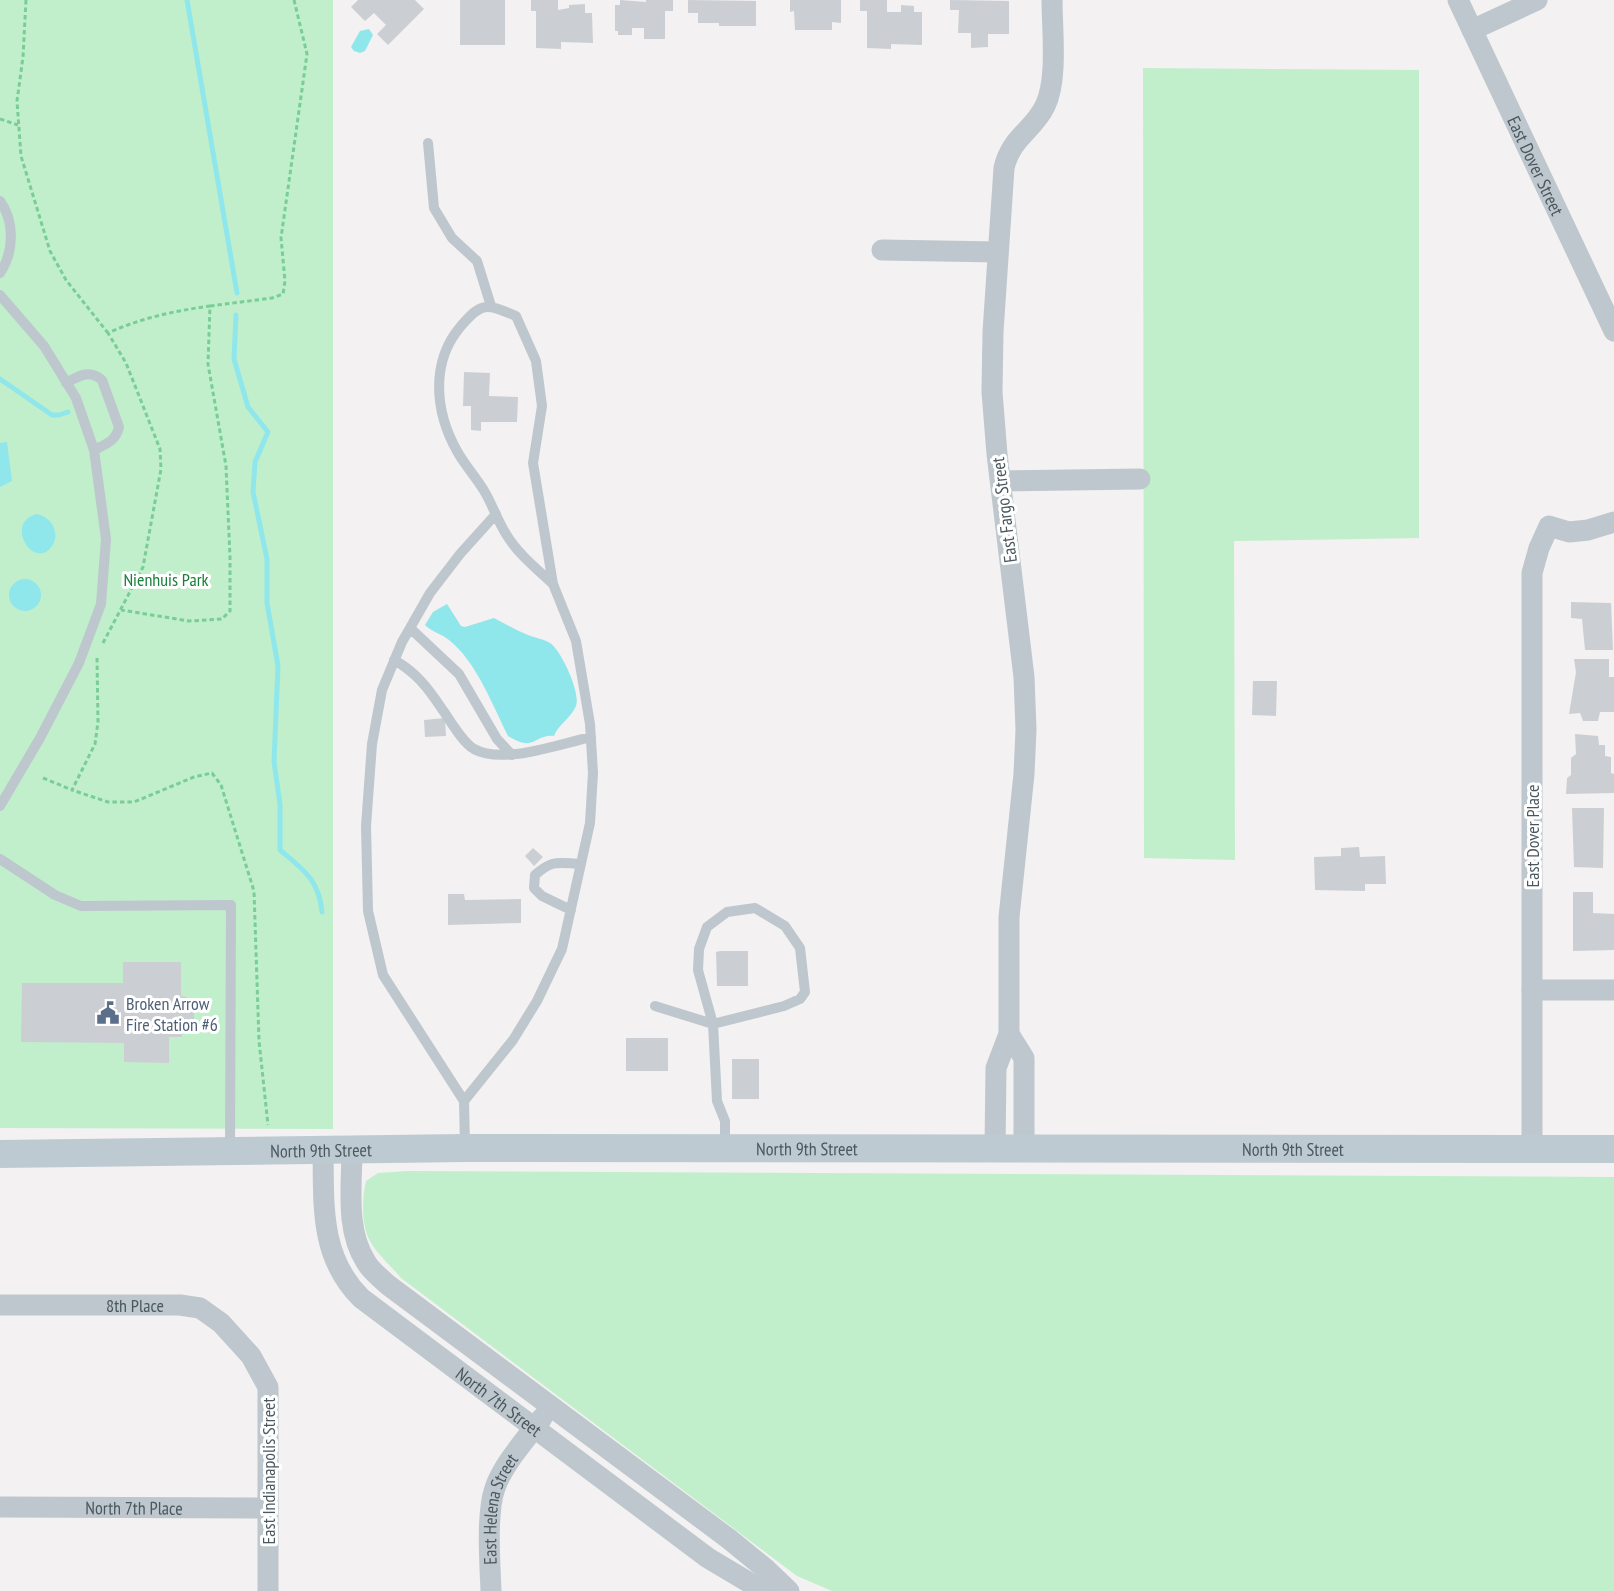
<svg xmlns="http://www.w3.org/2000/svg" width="1614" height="1591" viewBox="0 0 1614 1591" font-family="'PT Sans Narrow',sans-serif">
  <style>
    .green { fill: #c1efcb }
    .water { fill: #8fe7eb }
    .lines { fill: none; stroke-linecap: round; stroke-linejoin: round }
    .stream { stroke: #8fe7eb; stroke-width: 5 }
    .building { fill: #cbcfd3 }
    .path { stroke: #79cd96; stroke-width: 3; stroke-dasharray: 4.5 3; stroke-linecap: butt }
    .lane { stroke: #bdc7cd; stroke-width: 10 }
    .street { stroke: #bdc7cd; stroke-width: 21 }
    .secondary { stroke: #bdcad2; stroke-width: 28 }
    .labels { text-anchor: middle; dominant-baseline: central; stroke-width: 6; stroke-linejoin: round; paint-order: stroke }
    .street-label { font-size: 18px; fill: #49575e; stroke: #fff }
    .park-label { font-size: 18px; fill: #19803c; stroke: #fff }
    .service-label { font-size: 18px; fill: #4e5e75; stroke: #fff; text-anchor: start }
  </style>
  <rect width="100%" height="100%" fill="#f3f1f1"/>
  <path class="green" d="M0 0H333V1129L0 1128Z
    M1143 68 1419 70V538L1234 541 1235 860 1144 858Z
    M408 1171 1614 1177V1591H832L797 1576 401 1278C391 1266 377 1254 370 1241 361 1225 362 1198 366 1181L378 1173Z"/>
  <path class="water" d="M369 29 373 35 365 51 360 53 354 51 351 47 360 31Z
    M7 442 12 481 0 487V443Z
    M37 514C51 517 61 532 52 546 34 572 3 522 37 514Z
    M9 595a16 16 0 1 1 32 0a16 16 0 1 1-32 0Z
    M447 604 461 626 465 627 494 618C505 624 516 630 528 635 535 638 544 639 550 643 561 650 581 693 576 706 571 718 558 725 554 736 534 734 535 753 508 736 493 706 476 661 449 640 442 634 432 632 425 625L433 612Z"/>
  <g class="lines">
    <path class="stream" d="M187 0 237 293
      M236 315 234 359 248 407 268 432 255 462 253 492 267 559V603L278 666 274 762 280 804V850C304 870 319 880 322 912
      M0 379 52 415H59L68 412"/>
  </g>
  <path class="building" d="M358 0H415L424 9 388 45 377 34 386 25 374 13 365 21 351 7Z
    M460 0H505V45H460Z
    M531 0H558V10L569 8V5L585 4V13H592L593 43 561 42V49L536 48V11H531Z
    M620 0 646 2V0H673V11H665V39H644V28H632V35H618V31H615V5H620Z
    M688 0 756 1V26H719V23H698V13H688Z
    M790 0H841V23L832 22V30H795L794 11 790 12Z
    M860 0H887V12H901V5L914 6V12H922V45L891 44V49L867 48V11H860Z
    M950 0 1009 1V34H988V47L971 48V33H958L959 10H950Z
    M464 372 490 373 489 396 518 397 517 422H481V431L471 430V406H463Z
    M1571 602 1611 603 1613 650H1585L1582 619 1571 618Z
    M1574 659H1609V677H1614V712H1600L1598 721H1583L1580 713 1569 714 1576 672Z
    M1253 681H1277L1276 716 1252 715Z
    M445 718 446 736 425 737 424 720Z
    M1575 734 1598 736 1599 745H1605V756L1611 757V773L1614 774V793L1566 794 1567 778 1571 775V758L1576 754Z
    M1572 808H1604L1603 868 1574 867Z
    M1359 847 1360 857 1385 856 1386 884H1365V891L1315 890 1314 857 1341 856V848Z
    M533 848 543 857 534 866 525 856Z
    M1573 892H1593V913L1614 914V950L1573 951Z
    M448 894H464L465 900 521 899V923L448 925Z
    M720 951H748V986H717L716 952Z
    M123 962H181V996L187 997V1002H194V1024H188V1030H182V1037H169V1063L124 1062V1043L21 1042 22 983H123Z
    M626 1038H668V1071H626Z
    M732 1059H759V1099H732Z"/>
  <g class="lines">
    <path class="path" d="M26 0 23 57 17 101 21 156 50 251 66 280 108 333
      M0 119 18 125
      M210 306 272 298 283 294 285 281 281 238 307 54 294 0
      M103 643 143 567 161 469 160 449 126 363 108 333C141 318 174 311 210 306L208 364 226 466 230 557V611L222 619 189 621 121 610
      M97 658 98 722 95 744 72 790 108 802H134L194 777 212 773 221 785 254 891 259 1041 268 1125
      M43 778 72 790"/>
    <path class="lane" d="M428 143 434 208 452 238 477 261 491 306
      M0 201C15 222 14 252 0 273
      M0 295 44 346 76 398 94 450 106 539 101 604 79 663 40 738 0 806
      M66 383C79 376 89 369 102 380L119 427C116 441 106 444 94 450
      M410 628 459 674 497 739 512 755
      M394 660C416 672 428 688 442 709 450 720 462 742 474 749 503 765 559 744 591 737
      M0 859 55 895 81 906 231 905 230 1150
      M571 910 542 896 534 888 535 875C553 859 558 863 581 864
      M655 1006 713 1024 784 1006 800 999 805 992 800 948 785 926 755 908 727 912 707 927 699 949 698 970 713 1024 717 1101 725 1121V1149
      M464 1101 383 975 368 911 366 826 372 744 382 690 402 642 430 593 460 554 496 514
      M465 1147 464 1101 513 1040 537 1001 562 949 590 823 593 773 590 724 576 641 553 584 533 463 542 406 536 361 516 316C487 304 482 301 461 326 430 362 435 412 457 451 464 464 475 476 483 489 492 503 497 520 506 534 518 554 537 569 553 584"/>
    <g class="street">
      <path id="s1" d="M1458 0 1614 331"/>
      <path d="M1472 30 1537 0"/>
      <path d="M882 250 998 252"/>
      <path d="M1001 481 1140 479"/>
      <path d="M1532 990H1614"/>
      <path d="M1009 1034 1024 1058V1149"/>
      <path id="s2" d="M323 1148C324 1204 319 1256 361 1298L708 1558 755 1586 770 1591"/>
      <path d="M352 1148C352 1185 345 1230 366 1262 371 1271 381 1278 388 1285L729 1539 767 1570 789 1591"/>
      <path d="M995 1149 996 1068 1009 1034V917L1024 774 1026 730 1024 677 997 454 992 392 993 332 1004 168C1011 137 1033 131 1045 106 1058 80 1052 30 1052 0"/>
      <path d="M1532 1149V573L1539 548 1549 526 1569 532 1588 530 1614 522"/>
      <path id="s3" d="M0 1305H180L200 1308 221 1323 251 1356 268 1387V1591"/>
      <path id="s4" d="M0 1507 268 1508"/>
      <path id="s5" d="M491 1591C490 1564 486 1513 495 1488 503 1464 527 1438 542 1418"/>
    </g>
    <path class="secondary" id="s6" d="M0 1154 465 1148 1614 1149"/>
  </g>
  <defs>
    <g id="civic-bare" transform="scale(1.8)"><path d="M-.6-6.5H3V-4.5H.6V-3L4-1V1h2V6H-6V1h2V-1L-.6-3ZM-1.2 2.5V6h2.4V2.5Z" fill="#5c6f8a" stroke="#fff" stroke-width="2.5" paint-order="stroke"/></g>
  </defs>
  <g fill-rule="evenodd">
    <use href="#civic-bare" x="108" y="1013"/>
  </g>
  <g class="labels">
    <g class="street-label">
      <text stroke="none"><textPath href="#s1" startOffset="183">East Dover Street</textPath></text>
      <text transform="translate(1004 510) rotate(-97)">East Fargo Street</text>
      <text transform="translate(1532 836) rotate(-90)">East Dover Place</text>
      <text stroke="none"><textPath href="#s6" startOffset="321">North 9th Street</textPath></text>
      <text stroke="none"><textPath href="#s6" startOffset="807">North 9th Street</textPath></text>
      <text stroke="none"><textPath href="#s6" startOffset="1293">North 9th Street</textPath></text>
      <text stroke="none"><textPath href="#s3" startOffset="135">8th Place</textPath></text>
      <text stroke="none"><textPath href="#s2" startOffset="332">North 7th Street</textPath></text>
      <text transform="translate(268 1471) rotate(-90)">East Indianapolis Street</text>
      <text stroke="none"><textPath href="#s4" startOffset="134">North 7th Place</textPath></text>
      <text stroke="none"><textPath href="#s5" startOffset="84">East Helena Street</textPath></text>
    </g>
    <g class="park-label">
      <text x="166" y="579">Nienhuis Park</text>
    </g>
    <g class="service-label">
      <text x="126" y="1003">Broken Arrow<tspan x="126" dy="21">Fire Station #6</tspan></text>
    </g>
  </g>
</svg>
